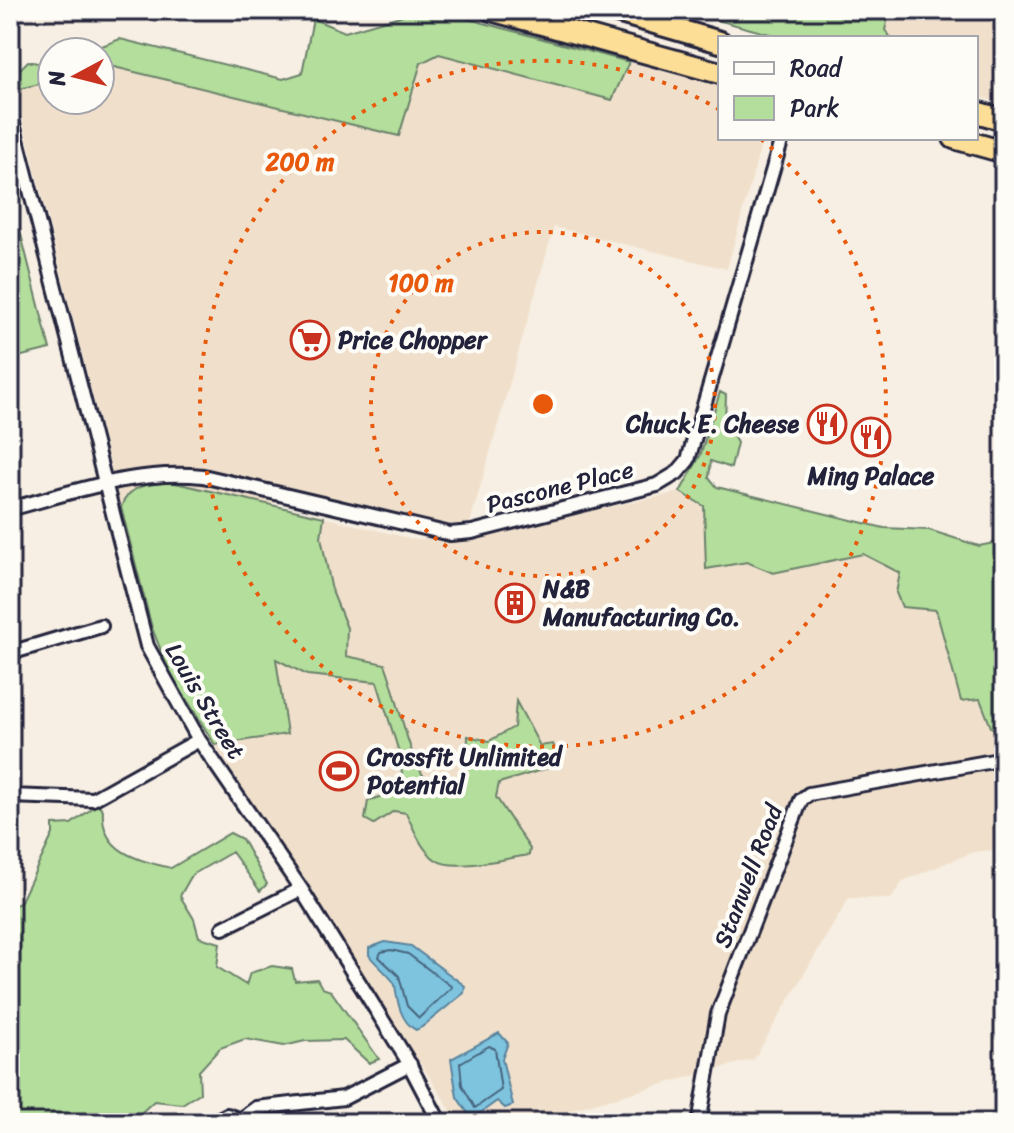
<svg xmlns="http://www.w3.org/2000/svg" width="1014" height="1133" viewBox="0 0 1014 1133" font-family="Sriracha,sans-serif">
  <style>
    .built { fill: #f0e0cb }
    .green { fill: #b3de9b; stroke: #6a806b; stroke-width: 2 }
    .water { fill: #7ec4df; stroke: #59839d; stroke-width: 2 }
    .lines { fill: none; stroke-linecap: round; stroke-linejoin: round }
    .shore { stroke: #47637d; stroke-width: 2 }
    .minor-casing { stroke: #22223b; stroke-width: 18 }
    .trunk-casing { stroke: #22223b; stroke-width: 26 }
    .minor { stroke: #fdfcf7; stroke-width: 12 }
    .trunk { stroke: #fdde96; stroke-width: 20 }
    .ring { fill: none; stroke: #e8590c; stroke-width: 4; stroke-dasharray: 4 8 }
    .labels { text-anchor: middle; dominant-baseline: central; stroke-width: 8; stroke-linejoin: round; paint-order: stroke }
    .poi-label { font-size: 24px; font-weight: bold; fill: #22223b; stroke: #fdfcf7; text-anchor: start }
    .street-label { font-size: 24px; fill: #22223b; stroke: #fdfcf7 }
    .centre { fill: #e8590c; stroke: #fdfcf7; stroke-width: 4 }
    .ring-label { font-size: 24px; text-anchor: middle; font-weight: bold; fill: #e8590c; stroke: #fdfcf7; stroke-width: 8; stroke-linejoin: round; paint-order: stroke }
  </style>
  <rect width="100%" height="100%" fill="#f7efe3"/>
  <filter id="ink" filterUnits="userSpaceOnUse"><feTurbulence type="fractalNoise" baseFrequency=".0125" numOctaves="2"/><feDisplacementMap in="SourceGraphic" scale="16" xChannelSelector="R" yChannelSelector="G"/><feConvolveMatrix kernelMatrix="1 2 1 2 8 2 1 2 1" color-interpolation-filters="sRGB"/></filter>
  <g filter="url(#ink)">
    <path class="built" d="M890 10H1004V104L976 96V38H891L885 30Z
      M439 54 612 100 629 62 720 84V138H763L727 269 554 227 470 523 448 525 335 498 306 496 269 504 413 539 466 538 680 492 704 506 706 568 747 562 773 573 863 554 900 573 896 593 935 610 961 700 980 698 991 727 1004 731V849L973 852 903 881 891 899 849 898 754 1059 523 1123H459L215 745 287 734 125 496 121 507 15 90 52 81V100H100V70L113 67 399 136 421 63Z"/>
    <path class="green" d="M421 10H435L629 62 612 100 439 54 421 63 399 136 114 67 100 70V52H86L120 39 283 79 302 73 313 19 345 32Z
      M680 10H890L885 30 891 38H784Z
      M28 61 52 66V81L15 90 18 71Z
      M10 191 50 349 10 359Z
      M720 392 726 395 725 421 737 443 731 468 711 461 709 477 717 487 884 528 929 530 979 546 1004 541V735L991 727 980 699 961 701 936 610 902 607 896 593 900 573 863 554 773 573 747 562 706 569 704 506 680 492 700 456Z
      M171 482 324 517 321 537 332 591 347 628 346 656 385 664C400 702 407 761 433 789L453 790 466 781 468 736 489 741 514 727 516 701 540 746 553 744 561 764 499 783 496 797 530 849 529 855C508 858 453 872 436 860 421 850 414 829 406 813L394 811 374 824 365 819 368 801 388 794 403 780 398 749 377 682 307 675 276 659 287 734 215 745 169 671 152 628 121 507C129 484 149 484 171 482Z
      M98 804 103 810C100 852 138 860 171 868L230 833 242 839 267 884 260 891 232 852 192 875 180 896 194 919 199 937 220 943 217 967 246 985 250 973 272 966 292 969 295 981 317 979 322 988 331 991 379 1059 369 1063 344 1040 305 1041 284 1046 245 1039 220 1048 199 1071 200 1093 182 1104 154 1101 142 1112V1123H10V907L20 903 53 834V825L71 824Z"/>
    <path class="water" d="M385 942 411 946 465 986 464 993 422 1027 416 1030C400 1022 397 999 395 985 394 979 374 963 369 955V948Z
      M499 1033 508 1043 502 1059 513 1105 505 1108 497 1101 472 1119 457 1097 451 1059Z"/>
    <g class="lines">
      <path class="shore" d="M391 950 408 954 452 987 419 1018 407 1006 399 976 379 957 381 952Z
        M489 1046 495 1049 501 1090 475 1108 462 1085 460 1063Z"/>
      <g class="minor-casing">
        <path id="minor" d="M10 112 147 646 199 740 301 889 406 1058 440 1123
          M10 509C73 492 137 469 203 476L450 534 472 532 657 485 677 473 688 460 782 138
          M10 653 101 626
          M10 796 93 799 199 740
          M223 928 301 889
          M241 1119 256 1108 344 1098 410 1064
          M212 1123 227 1115 245 1122
          M699 1123 718 1014 801 800 809 794 1004 759"/>
      </g>
      <g class="trunk-casing">
        <path id="trunk" d="M491 10 720 73
          M610 10 720 42
          M976 112 1004 120
          M954 138 1004 152"/>
      </g>
      <use href="#minor" class="minor"/>
      <use href="#trunk" class="trunk"/>
    </g>
  </g>
  <g class="ring">
    <circle cx="543" cy="404" r="172"/>
    <path d="M761 139A343 343 0 1 1 720 110"/>
  </g>
  <defs>
    <g id="supermarket-ring" transform="scale(2)"><circle r="9.5" fill="#fdfcf7" stroke="#c8321e" stroke-width="1.5"/><path d="M-6-5.5h2.5l.6 2H6L4.5 2H-2.5L-4.4-4H-6ZM-1.5 3.2a1.3 1.3 0 1 0 .1 0ZM3 3.2a1.3 1.3 0 1 0 .1 0Z" fill="#c8321e"/></g>
    <g id="restaurant-ring" transform="scale(2)"><circle r="9.5" fill="#fdfcf7" stroke="#c8321e" stroke-width="1.5"/><path d="M-5-6h1v4h1v-4h1v4h1v-4h1v5L-1.5 .5V6h-2V.5L-5-1ZM5-6V6H3V1.5H1.5Q1.5-4 5-6Z" fill="#c8321e"/></g>
    <g id="building-ring" transform="scale(2)"><circle r="9.5" fill="#fdfcf7" stroke="#c8321e" stroke-width="1.5"/><path d="M-4-6H4V6H1V3H-1V6H-4ZM-2.5-4.3h1.7v1.8h-1.7ZM.8-4.3h1.7v1.8H.8ZM-2.5-1h1.7V.8h-1.7ZM.8-1h1.7V.8H.8Z" fill="#c8321e"/></g>
    <g id="stadium-ring" transform="scale(2)"><circle r="9.5" fill="#fdfcf7" stroke="#c8321e" stroke-width="1.5"/><path d="M0-5a6.5 5 0 1 0 0 10a6.5 5 0 1 0 0-10ZM-3.5-1.8h7v3.6h-7Z" fill="#c8321e"/></g>
  </defs>
  <g fill-rule="evenodd">
    <use href="#supermarket-ring" x="310" y="340"/>
    <use href="#restaurant-ring" x="827" y="424"/>
    <use href="#restaurant-ring" x="871" y="437"/>
    <use href="#building-ring" x="515" y="603"/>
    <use href="#stadium-ring" x="339" y="771"/>
  </g>
  <g class="labels">
    <g class="poi-label">
      <text x="338" y="340">Price Chopper</text>
      <text x="799" y="424" text-anchor="end">Chuck E. Cheese</text>
      <text x="871" y="476" text-anchor="middle">Ming Palace</text>
      <text x="543" y="589">N&amp;B<tspan x="543" dy="28">Manufacturing Co.</tspan></text>
      <text x="367" y="757">Crossfit Unlimited<tspan x="367" dy="28">Potential</tspan></text>
    </g>
    <g class="street-label">
      <text transform="translate(560 487) rotate(-14)">Pascone Place</text>
      <text transform="translate(205 701) rotate(59)">Louis Street</text>
      <text transform="translate(748 876) rotate(-69)">Stanwell Road</text>
    </g>
  </g>
  <circle cx="543" cy="404" r="12" class="centre"/>
  <g class="ring-label">
    <text x="300" y="170">200 m</text>
    <text x="421" y="291">100 m</text>
  </g>
  <rect width="1014" height="1133" fill="none" stroke="#fdfcf7" stroke-width="40"/>
  <rect x="20" y="20" width="974" height="1093" fill="none" stroke="#22223b" stroke-width="3" filter="url(#ink)"/>
  <rect x="718" y="36" width="260" height="104" fill="#fdfcf7" stroke="#a5a5ac" stroke-width="2"/>
  <rect x="734" y="62" width="40" height="12" fill="#fdfcf7" stroke="#a5a5ac" stroke-width="2"/>
  <text x="790" y="76" font-size="24" fill="#22223b">Road</text>
  <rect x="734" y="96" width="40" height="24" fill="#b3de9b" stroke="#a5a5ac" stroke-width="2"/>
  <text x="790" y="116" font-size="24" fill="#22223b">Park</text>
  <g transform="translate(76 76) rotate(263)"><circle r="38" fill="#fdfcf7" stroke="#a5a5ac" stroke-width="2"/>
  <path d="M0-6L14 30L0 20L-14 30Z" fill="#c8321e"/>
  <text y="-12" font-size="22" font-weight="bold" text-anchor="middle" fill="#22223b">N</text>
  </g>
</svg>
